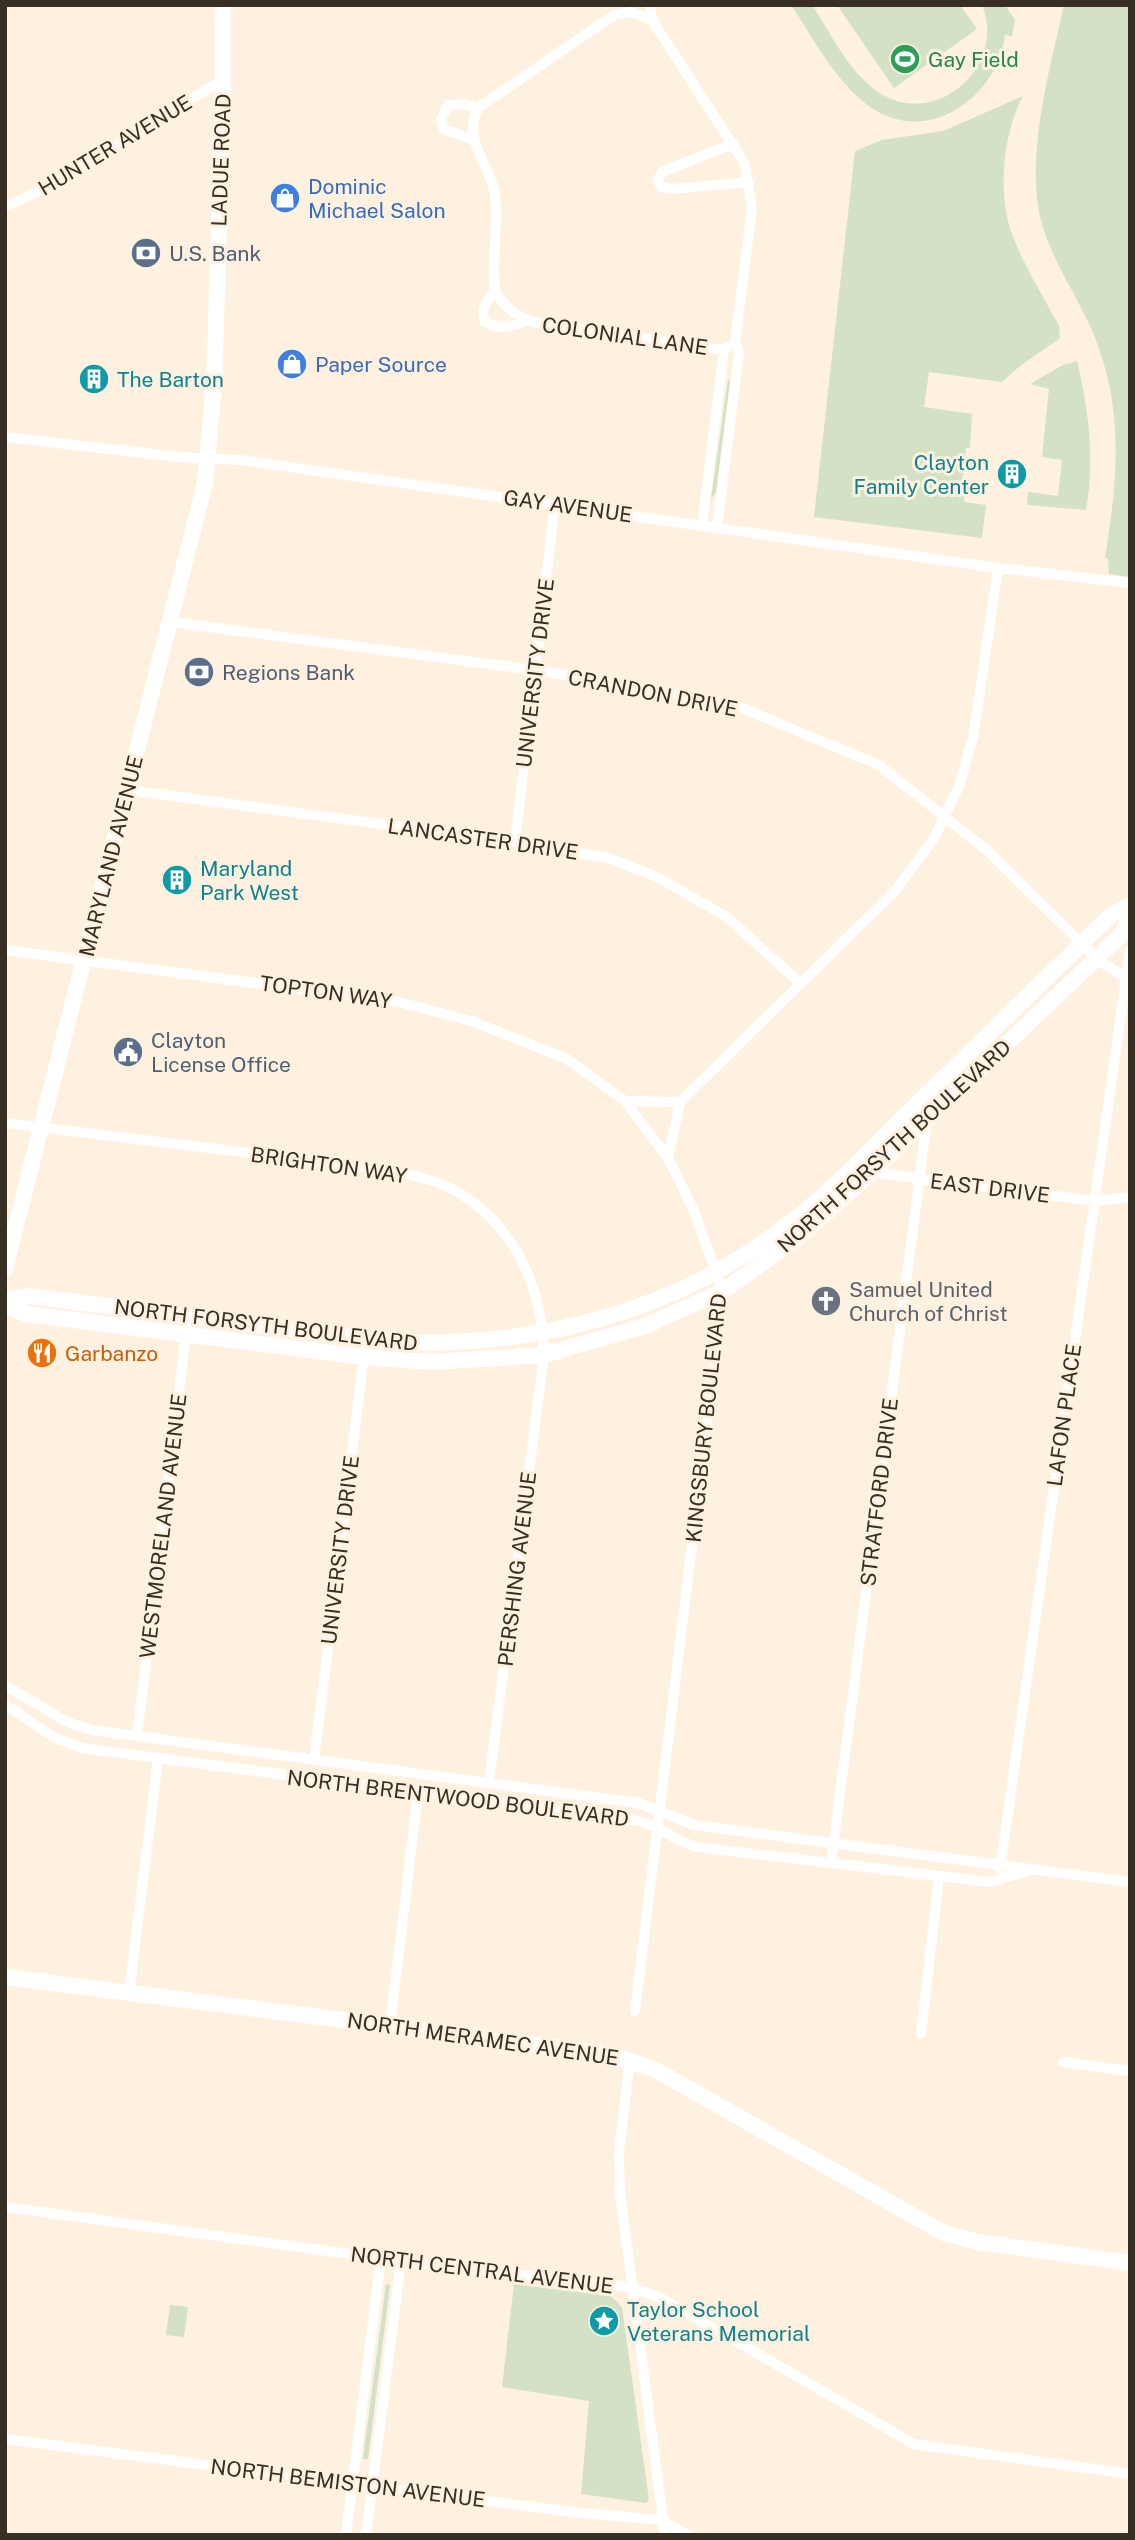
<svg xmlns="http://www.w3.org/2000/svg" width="1135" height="2540" viewBox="0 0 1135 2540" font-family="'Public Sans',sans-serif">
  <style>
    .green { fill: #d3e1c4 }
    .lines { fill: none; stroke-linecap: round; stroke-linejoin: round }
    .street { stroke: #fff; stroke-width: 10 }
    .secondary { stroke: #fff; stroke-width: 16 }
    .labels { text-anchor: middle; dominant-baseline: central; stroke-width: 6; stroke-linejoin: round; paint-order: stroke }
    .leisure-label { font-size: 21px; fill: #27864d; stroke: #fef1e0; text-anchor: start }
    .street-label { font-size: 21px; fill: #372e24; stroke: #fef1e0 }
    .shop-label { font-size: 21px; fill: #366cbe; stroke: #fef1e0; text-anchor: start }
    .service-label { font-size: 21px; fill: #4e5e75; stroke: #fef1e0; text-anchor: start }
    .culture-label { font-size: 21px; fill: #0d838f; stroke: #fef1e0; text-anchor: start }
    .worship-label { font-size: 21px; fill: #5b616d; stroke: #fef1e0; text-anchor: start }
    .food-label { font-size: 21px; fill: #c56008; stroke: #fef1e0; text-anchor: start }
  </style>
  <rect width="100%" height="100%" fill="#fef1e0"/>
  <path class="green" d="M791 5H812C832 35 852 79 885 96 942 126 1006 63 982 5H1005L1015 20 1012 36 1005 35C997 100 924 149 866 104 835 80 813 38 791 5Z
    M837 5H960L977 29 894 88Z
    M1064 5H1130V577L1109 574 1108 558H1105C1118 475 1125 407 1091 328 1075 293 1051 258 1041 221 1025 158 1050 68 1064 5Z
    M1023 96C1003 133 997 193 1012 234 1024 266 1043 296 1059 326L1060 338 1020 366 1002 382 929 372 924 407 972 414 970 448H966L962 484 965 485 964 502 986 505 982 538 814 517 855 151 882 140 943 131Z
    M1077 361C1089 412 1095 459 1086 510L1027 505 1028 492 1058 496 1062 460 1042 457 1049 389 1030 384 1063 365Z
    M728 380 730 381 716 492 711 499Z
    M386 2284 390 2285 368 2459H363Z
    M514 2284 611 2296 622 2307 649 2500 646 2503 581 2494 589 2401 502 2387Z
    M170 2305 188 2307 184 2337 166 2335Z"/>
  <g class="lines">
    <path class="street" d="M650 5 652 20
      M472 139 444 129 441 119 448 105 463 104 478 108
      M734 143 662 172 658 180 661 187 671 189 749 182
      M5 207 56 183 224 79
      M495 290C487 301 480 309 485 322 499 330 512 328 526 320
      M5 437 179 457 240 460 998 568 1130 583
      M702 525 724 350 727 347
      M717 527 739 353 735 341 752 209 745 164 652 20 631 12 614 15 478 108C462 141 490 164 495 195 499 219 490 278 496 292 503 307 519 318 533 322L724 350
      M171 622 535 670 730 703 879 765 988 851 1096 958 1130 981
      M128 790 515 842 608 858 655 876 727 917 800 983
      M515 842 555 504
      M5 950 399 1002 471 1021 567 1059 625 1101 680 1102
      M625 1101 668 1158
      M5 1123 389 1170C407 1175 430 1178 446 1186 513 1219 542 1284 544 1355L489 1782
      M870 1172 1094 1201 1130 1197
      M5 1685 67 1722 92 1730 638 1803 694 1825 1130 1882
      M5 1704 53 1737 81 1748 639 1821C660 1826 675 1842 697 1847L990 1882 1027 1871
      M137 1736 188 1317
      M314 1760 366 1339
      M831 1863 927 1120
      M1000 1869 1130 951
      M129 1993 158 1759
      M635 2011 723 1291 693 1209 668 1158 680 1102 895 891 934 838 959 786 973 738 998 568
      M390 2026 418 1793
      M921 2034 939 1876
      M630 2059 619 2152 620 2193 665 2535
      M1063 2062 1130 2071
      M5 2207 401 2261 630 2287 661 2298 914 2444 1130 2474
      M5 2439 580 2513 662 2520 688 2535
      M346 2535 381 2258
      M366 2535 401 2261"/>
    <path class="secondary" d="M5 1269 205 483 214 385 223 102V5
      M5 1300 28 1296 391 1342C539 1348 684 1311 800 1215 840 1183 875 1145 912 1109 979 1044 1045 979 1112 914L1130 905
      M5 1306 26 1314 364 1357 432 1362 544 1355 645 1326 723 1291 799 1237 872 1172 1121 935 1130 918
      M5 1977 603 2053 654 2069 944 2233 978 2242 1130 2263"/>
  </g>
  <defs>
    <g id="stadium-disc" transform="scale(1.575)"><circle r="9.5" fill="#2e9e5b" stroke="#fef1e0"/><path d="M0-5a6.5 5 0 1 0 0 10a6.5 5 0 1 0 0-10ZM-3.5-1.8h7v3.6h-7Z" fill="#fff"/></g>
    <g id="shop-disc" transform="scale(1.575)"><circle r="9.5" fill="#3f7fe0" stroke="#fef1e0"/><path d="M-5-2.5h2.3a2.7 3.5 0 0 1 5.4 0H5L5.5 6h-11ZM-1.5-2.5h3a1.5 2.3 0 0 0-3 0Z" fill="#fff"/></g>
    <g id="bank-disc" transform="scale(1.575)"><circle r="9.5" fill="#5c6f8a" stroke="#fef1e0"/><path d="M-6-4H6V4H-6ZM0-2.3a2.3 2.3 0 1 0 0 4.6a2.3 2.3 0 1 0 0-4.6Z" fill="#fff"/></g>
    <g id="building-disc" transform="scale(1.575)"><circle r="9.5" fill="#0f9aa8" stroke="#fef1e0"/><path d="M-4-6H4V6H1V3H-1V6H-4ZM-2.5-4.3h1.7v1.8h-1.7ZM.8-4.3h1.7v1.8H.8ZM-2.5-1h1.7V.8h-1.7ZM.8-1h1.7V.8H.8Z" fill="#fff"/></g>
    <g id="civic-disc" transform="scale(1.575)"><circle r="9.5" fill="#5c6f8a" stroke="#fef1e0"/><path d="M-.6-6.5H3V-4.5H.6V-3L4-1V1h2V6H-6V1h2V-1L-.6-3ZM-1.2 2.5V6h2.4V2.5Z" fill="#fff"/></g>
    <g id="church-disc" transform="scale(1.575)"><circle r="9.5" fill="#6b7280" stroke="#fef1e0"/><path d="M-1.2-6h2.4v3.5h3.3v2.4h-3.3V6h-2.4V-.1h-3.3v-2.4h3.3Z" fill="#fff"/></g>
    <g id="restaurant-disc" transform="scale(1.575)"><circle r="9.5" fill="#e8710a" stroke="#fef1e0"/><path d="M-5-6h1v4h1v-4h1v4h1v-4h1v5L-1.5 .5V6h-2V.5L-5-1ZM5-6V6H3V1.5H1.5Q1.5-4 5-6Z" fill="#fff"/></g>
    <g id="sight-disc" transform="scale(1.575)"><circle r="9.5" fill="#0f9aa8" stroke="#fef1e0"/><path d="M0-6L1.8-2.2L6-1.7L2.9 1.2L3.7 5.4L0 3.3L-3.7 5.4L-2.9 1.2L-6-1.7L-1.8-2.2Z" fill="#fff"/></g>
  </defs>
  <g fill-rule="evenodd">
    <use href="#stadium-disc" x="905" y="59"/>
    <use href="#shop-disc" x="285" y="198"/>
    <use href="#bank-disc" x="146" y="253"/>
    <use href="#shop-disc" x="292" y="364"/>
    <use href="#building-disc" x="94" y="379"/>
    <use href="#building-disc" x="1012" y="474"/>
    <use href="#bank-disc" x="199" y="672"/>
    <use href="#building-disc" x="177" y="880"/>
    <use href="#civic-disc" x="128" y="1052"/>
    <use href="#church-disc" x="826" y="1301"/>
    <use href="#restaurant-disc" x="42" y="1353"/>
    <use href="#sight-disc" x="604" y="2321"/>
  </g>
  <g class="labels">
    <g class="leisure-label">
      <text x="928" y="59">Gay Field</text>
    </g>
    <g class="street-label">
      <text transform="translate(115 145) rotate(-31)">HUNTER AVENUE</text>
      <text transform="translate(221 160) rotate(-88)">LADUE ROAD</text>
      <text transform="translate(625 336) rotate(8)">COLONIAL LANE</text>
      <text transform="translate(568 506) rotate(8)">GAY AVENUE</text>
      <text transform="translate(535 673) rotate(-83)">UNIVERSITY DRIVE</text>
      <text transform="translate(653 693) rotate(11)">CRANDON DRIVE</text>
      <text transform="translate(483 839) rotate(8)">LANCASTER DRIVE</text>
      <text transform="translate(111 856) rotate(-76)">MARYLAND AVENUE</text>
      <text transform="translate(326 992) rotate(8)">TOPTON WAY</text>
      <text transform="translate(894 1146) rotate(-42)">NORTH FORSYTH BOULEVARD</text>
      <text transform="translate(329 1165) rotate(8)">BRIGHTON WAY</text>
      <text transform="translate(990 1188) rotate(7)">EAST DRIVE</text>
      <text transform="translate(266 1325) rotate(7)">NORTH FORSYTH BOULEVARD</text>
      <text transform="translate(1064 1415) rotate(-82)">LAFON PLACE</text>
      <text transform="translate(706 1418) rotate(-84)">KINGSBURY BOULEVARD</text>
      <text transform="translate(879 1492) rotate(-83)">STRATFORD DRIVE</text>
      <text transform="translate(163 1526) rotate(-83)">WESTMORELAND AVENUE</text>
      <text transform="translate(340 1550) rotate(-83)">UNIVERSITY DRIVE</text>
      <text transform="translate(517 1569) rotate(-83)">PERSHING AVENUE</text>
      <text transform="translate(458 1798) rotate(7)">NORTH BRENTWOOD BOULEVARD</text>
      <text transform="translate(483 2039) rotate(8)">NORTH MERAMEC AVENUE</text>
      <text transform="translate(482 2270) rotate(7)">NORTH CENTRAL AVENUE</text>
      <text transform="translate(348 2483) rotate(7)">NORTH BEMISTON AVENUE</text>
    </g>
    <g class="shop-label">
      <text x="308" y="186">Dominic<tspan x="308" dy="24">Michael Salon</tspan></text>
      <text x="315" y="364">Paper Source</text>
    </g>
    <g class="service-label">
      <text x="169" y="253">U.S. Bank</text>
      <text x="222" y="672">Regions Bank</text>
      <text x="151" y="1040">Clayton<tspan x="151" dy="24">License Office</tspan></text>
    </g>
    <g class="culture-label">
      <text x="117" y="379">The Barton</text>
      <text x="989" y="462" text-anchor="end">Clayton<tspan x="989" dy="24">Family Center</tspan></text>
      <text x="200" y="868">Maryland<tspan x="200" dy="24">Park West</tspan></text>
      <text x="627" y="2309">Taylor School<tspan x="627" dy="24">Veterans Memorial</tspan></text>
    </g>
    <g class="worship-label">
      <text x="849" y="1289">Samuel United<tspan x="849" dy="24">Church of Christ</tspan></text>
    </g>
    <g class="food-label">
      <text x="65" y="1353">Garbanzo</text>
    </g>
  </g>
  <rect width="1135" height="2540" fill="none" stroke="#372e24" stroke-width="14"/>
</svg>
